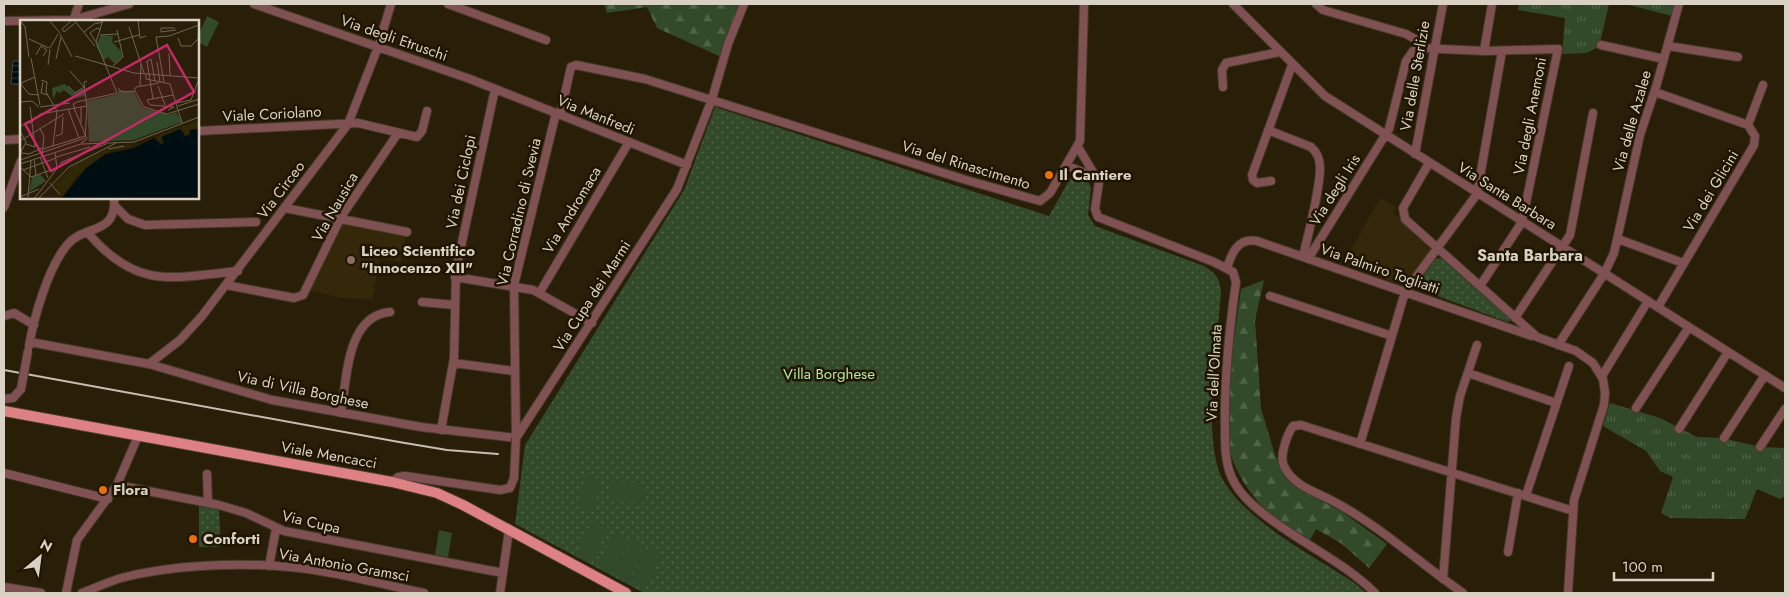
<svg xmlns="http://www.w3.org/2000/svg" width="1789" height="597" viewBox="0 0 1789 597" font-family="Jost,sans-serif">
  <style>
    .built { fill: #352709 }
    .grass { fill: url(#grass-tufts) }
    .forest { fill: url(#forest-firs) }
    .park { fill: url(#park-dots) }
    .pitch { fill: #324a2a }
    .water { fill: url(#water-rules); stroke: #414847 }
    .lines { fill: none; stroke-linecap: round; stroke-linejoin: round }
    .minor-casing { stroke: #453b26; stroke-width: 10 }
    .major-casing { stroke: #453b26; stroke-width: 12 }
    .minor { stroke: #7f5153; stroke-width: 8 }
    .major { stroke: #de8185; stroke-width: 10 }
    .rail { stroke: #c5beb0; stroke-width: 2 }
    .minor-bridge-casing { stroke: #453b26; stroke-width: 10; stroke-linecap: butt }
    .minor-bridge { stroke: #7f5153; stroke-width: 8 }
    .food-dot { fill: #e8710a; stroke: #1f1501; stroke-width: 2 }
    .education-dot { fill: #8d6e63; stroke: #1f1501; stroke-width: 2 }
    .labels { text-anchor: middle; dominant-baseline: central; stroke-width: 5; stroke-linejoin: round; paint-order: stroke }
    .street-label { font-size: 15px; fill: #d8d1c4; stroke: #1f1501 }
    .poi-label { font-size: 15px; font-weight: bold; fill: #d8d1c4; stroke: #1f1501; text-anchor: start }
    .park-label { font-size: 15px; fill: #b3e7a2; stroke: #1f1501 }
    .neighbourhood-label { font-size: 16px; font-weight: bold; fill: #d8d1c4; stroke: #1f1501 }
    .inset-road { fill: none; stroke: #6f6653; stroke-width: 1 }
    .view { fill: #c42a66; fill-opacity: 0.15; stroke: #c42a66; stroke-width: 2.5 }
    .inset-edge { fill: none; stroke: #d8d1c4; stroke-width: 2.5 }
  </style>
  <defs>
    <pattern id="grass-tufts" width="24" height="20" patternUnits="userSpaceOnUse" patternTransform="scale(1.25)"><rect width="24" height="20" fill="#324a2a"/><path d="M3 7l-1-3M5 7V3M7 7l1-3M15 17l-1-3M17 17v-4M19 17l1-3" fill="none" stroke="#4f6347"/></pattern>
    <pattern id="forest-firs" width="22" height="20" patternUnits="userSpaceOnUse" patternTransform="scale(1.25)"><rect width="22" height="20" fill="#324a2a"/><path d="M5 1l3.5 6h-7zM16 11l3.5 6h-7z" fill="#4f6347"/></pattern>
    <pattern id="park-dots" width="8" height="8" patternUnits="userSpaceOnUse" patternTransform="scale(1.25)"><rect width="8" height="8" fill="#324a2a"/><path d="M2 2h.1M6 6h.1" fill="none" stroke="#4f6347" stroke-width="1.8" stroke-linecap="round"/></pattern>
    <pattern id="water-rules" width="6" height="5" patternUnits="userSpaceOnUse" patternTransform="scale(1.25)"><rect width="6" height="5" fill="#000e12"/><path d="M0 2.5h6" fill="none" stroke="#243033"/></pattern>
  </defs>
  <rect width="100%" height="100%" fill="#291e08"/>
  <path class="built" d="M1380 198 1396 207 1393 213 1432 249 1409 282 1401 285 1343 264Z
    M342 221 406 236 400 262 379 258 373 300 342 298 310 290Z"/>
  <path class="grass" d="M1519 4H1609L1599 47 1586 53 1562 54 1565 18 1518 10Z
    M1625 4H1675L1672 16Z
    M1610 403 1660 418 1697 437 1722 438 1761 447 1785 448V496L1780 499 1757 489 1745 519 1670 518 1661 513 1673 477 1660 471 1646 451 1603 426Z"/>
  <path class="forest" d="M604 4H741L719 56 657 28 647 7 607 13Z
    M1264 280 1255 320 1261 408 1275 455 1284 473 1297 488 1341 511 1387 544 1369 568 1342 544 1316 529 1310 540C1302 535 1291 531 1283 526 1259 508 1231 471 1228 441 1223 393 1235 337 1241 289Z"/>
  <path class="park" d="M715 107 1049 216 1072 175 1088 181 1091 188 1088 215 1095 226 1204 266C1216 274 1220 278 1221 292 1218 339 1201 440 1223 480 1232 496 1248 511 1262 522 1291 546 1325 563 1357 585L1366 593H644L515 524 525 445 684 190Z
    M1442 258 1510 318V321L1508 322 1421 290 1418 283 1435 259Z
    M199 503 219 510 221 547H199Z"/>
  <path class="pitch" d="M207 16 219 22 207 47 198 42V36Z
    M584 476 600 478 595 512 580 510Z
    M610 482 645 483V503L609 502Z
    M594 520 609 528 591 561 576 554Z
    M439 530 452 533 448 557 435 555Z
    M616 532 630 540 613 573 598 565Z
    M631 540 646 548 628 581 613 574Z
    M647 549 662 557 644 590 630 582Z"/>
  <path class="water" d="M13 61H21V84H11Z"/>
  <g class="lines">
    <g class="minor-casing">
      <path id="minor" d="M254 4 470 79 687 165
        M448 4 546 40
        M1233 4 1325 96 1785 388
        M1316 4 1323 10 1406 34 1415 39 1422 48
        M4 21 73 20 129 4
        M73 21 79 4
        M1601 45 1664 59
        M1668 46 1738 57
        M1484 51 1492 4
        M1223 87 1222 70 1226 63 1280 52
        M1655 92 1748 125
        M560 115 571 67 576 65 645 79 966 180 1040 201 1050 193 1080 141 1084 4
        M1268 130 1311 147C1317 152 1320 160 1320 168 1320 191 1308 234 1303 257
        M198 131 358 123 417 137 422 131 427 111
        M4 140 21 139
        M1078 147 1099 182 1095 209 1098 217 1214 262 1233 272 1236 282C1229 331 1224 380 1225 429 1225 446 1225 463 1232 478 1240 496 1258 510 1273 521 1307 546 1346 564 1375 593
        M1415 154 1443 4
        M1429 163 1403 208 1405 219 1537 337 1576 351 1593 363 1603 379 1605 393 1604 405 1574 500 1568 593
        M1068 166 1097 178
        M1271 181 1257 183 1253 180 1252 175 1292 65
        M115 206 128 219 145 225 256 222
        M4 207 21 161
        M285 208 407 232
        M88 233C137 290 171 278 238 271
        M1618 239 1683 263
        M1308 259 1389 129 1406 61 1413 51 1422 48 1484 51 1558 49 1522 222 1480 286
        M1227 268C1232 252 1238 238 1257 241L1532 336
        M455 277 533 290 592 323
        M226 285 294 298 303 295 341 217 398 133
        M540 292 629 142
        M1270 296 1392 336
        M422 302 455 305
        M1658 307 1754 145 1755 136 1748 125 1763 85
        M4 316 14 313 34 325
        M1515 318 1570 235 1593 113
        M30 342 149 364 272 400 421 427 516 438
        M1558 345 1604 274 1614 253 1640 135 1656 87 1679 4
        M29 346C34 317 48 268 67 245 84 224 117 236 114 198
        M454 363 514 371
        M149 364 180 340 202 316 348 124 378 47 391 4
        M1468 373 1556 403
        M1602 376 1648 301
        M4 399 13 398 21 389
        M1636 408 1689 327
        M341 413C347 379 346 316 390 312
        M1679 429 1728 352
        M441 430 454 358 456 270 495 89
        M516 438 677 189 712 99 728 44 744 4
        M516 438 514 285 556 113
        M1724 438 1765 375
        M1360 444 1405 292 1477 194 1502 51
        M1760 447 1785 409
        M4 473 108 499
        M207 474 208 502
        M392 482 398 477 405 476 500 490 510 488 514 478
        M117 485 219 505 246 513 284 531 503 573
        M1526 495 1569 366
        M1508 552 1518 493
        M269 566 276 529
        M1443 579 1456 418 1460 396 1477 345
        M4 587 41 593
        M66 593 77 540 117 485 138 436
        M82 593C95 588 108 582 121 578 171 565 238 562 289 567 334 571 379 584 424 593
        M500 593 509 530
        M1463 593C1418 562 1378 524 1329 499 1312 491 1292 484 1284 466 1279 456 1287 435 1293 426L1301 425 1573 511"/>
    </g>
    <g class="major-casing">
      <path id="major" d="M4 411 392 482 437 493 463 505 626 593"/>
    </g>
    <use href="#minor" class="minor"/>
    <use href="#major" class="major"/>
    <path class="rail" d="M4 370 399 442 447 450 498 454"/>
    <g class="minor-bridge-casing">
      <path id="minor-bridge" d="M21 389 28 351
        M514 478 516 438"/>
    </g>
    <use href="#minor-bridge" class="minor-bridge"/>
  </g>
  <g class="food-dot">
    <circle cx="1049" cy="175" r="5"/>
    <circle cx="103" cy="490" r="5"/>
    <circle cx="193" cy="539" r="5"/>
  </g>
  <circle class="education-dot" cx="351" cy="260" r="5"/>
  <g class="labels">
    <g class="street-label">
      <text transform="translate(394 38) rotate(19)">Via degli Etruschi</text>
      <text transform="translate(1415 76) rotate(-80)">Via delle Sterlizie</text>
      <text transform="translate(272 114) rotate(-3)">Viale Coriolano</text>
      <text transform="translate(596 115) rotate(22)">Via Manfredi</text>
      <text transform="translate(1530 116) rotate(-79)">Via degli Anemoni</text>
      <text transform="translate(1632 121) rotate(-74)">Via delle Azalee</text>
      <text transform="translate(966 165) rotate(17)">Via del Rinascimento</text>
      <text transform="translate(461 182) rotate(-78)">Via dei Ciclopi</text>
      <text transform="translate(281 190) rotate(-53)">Via Circeo</text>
      <text transform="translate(1335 190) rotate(-58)">Via degli Iris</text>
      <text transform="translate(1711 191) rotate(-59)">Via dei Glicini</text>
      <text transform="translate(1507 196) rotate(32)">Via Santa Barbara</text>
      <text transform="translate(335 207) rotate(-60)">Via Nausica</text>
      <text transform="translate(572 210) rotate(-59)">Via Andromaca</text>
      <text transform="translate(519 212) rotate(-77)">Via Corradino di Svevia</text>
      <text transform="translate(1380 269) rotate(19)">Via Palmiro Togliatti</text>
      <text transform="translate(592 296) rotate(-57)">Via Cupa dei Marmi</text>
      <text transform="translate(1214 373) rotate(-87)">Via dell'Olmata</text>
      <text transform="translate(303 390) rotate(12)">Via di Villa Borghese</text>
      <text transform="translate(329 455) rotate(10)">Viale Mencacci</text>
      <text transform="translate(311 522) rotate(13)">Via Cupa</text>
      <text transform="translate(344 565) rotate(10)">Via Antonio Gramsci</text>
    </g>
    <g class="poi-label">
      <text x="1059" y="175">Il Cantiere</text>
      <text x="361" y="251">Liceo Scientifico<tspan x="361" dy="17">"Innocenzo XII"</tspan></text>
      <text x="113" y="490">Flora</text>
      <text x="203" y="539">Conforti</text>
    </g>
    <g class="park-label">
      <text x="829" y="374">Villa Borghese</text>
    </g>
    <g class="neighbourhood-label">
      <text x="1530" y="255">Santa Barbara</text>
    </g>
  </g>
  <g transform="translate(20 20)">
    <rect width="179" height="179" fill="#291e08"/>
    <path d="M45 64 54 73 64 68 65 76 54 78 44 70 40 73 37 71 33 79 32 68Z" fill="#324a2a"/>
    <path d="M179 100V109L170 110 169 115 161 118 156 113 160 109 143 116 142 123 137 119 138 116ZM107 125 117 126 93 130 76 140 55 158 42 177 33 166 56 143 88 129Z" fill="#2f2706"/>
    <path d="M98 70 114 72 123 88 149 95 156 92 162 102 114 120 69 122 67 81 98 74ZM20 154 26 161 9 172 12 157Z" fill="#324a2a"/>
    <path d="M81 15 93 16 92 22 101 31 102 37 95 44 88 37 84 40 76 26Z" fill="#324a2a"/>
    <path d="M160 109 165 115 161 117 169 115 170 110 179 109V179L42 178 66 148 86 134 114 128 134 118 140 123 138 125 144 123 141 117Z" fill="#000e12"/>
    <path class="inset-road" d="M0 0 5 7 9 37M29 0 40 13M52 0 42 9 44 12 55 3M54 0 75 26M118 0 120 18 126 16M109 7 124 53M155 8H141V12L156 10M64 12 74 4 83 2M40 14 52 37M80 15 98 14M158 18 161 26H171L179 18M9 19 29 28M76 22 83 0M76 22 70 13 77 8 81 10M94 22 119 15M30 28 38 14M149 33 150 55M16 35 21 26 27 30 23 36M55 36 114 53 179 58M11 38 20 85M36 39 41 17M127 41 133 79M126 42 131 39 135 61M137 42 140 62M28 45 30 29M93 46 103 37 97 10M126 54V59L150 64 162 103M21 60 27 62 26 72 37 91 33 126M23 62 21 73 28 75M144 62 136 17 149 16 179 5M0 63 9 74 19 75M1 63 15 57M48 66 55 73 64 67 50 51M120 66 121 44M138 66 145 85M98 68 102 72 115 71 124 87 147 94 179 84M114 71 116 67 139 63M0 82 12 81 19 87M156 83 171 80 179 59M158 86 179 79M20 87 50 83M54 88 67 119 61 123M55 88 53 84 57 82 97 73 76 22M48 89 59 118M148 90 154 87 130 85 127 80 153 75M61 103V87M0 106 12 102 20 94 67 86M20 109 24 116 22 136M0 111 6 122 1 132M36 116 42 114 43 97M65 116 67 89 64 62 67 61M0 121 44 94M87 123 114 122 179 97M6 124 15 127 10 87M23 129 65 116M88 129 104 126M1 133 9 134 22 128M20 137 28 158M36 137 70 127M14 139 16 155M0 140 65 118M0 144 61 124 87 123M0 147 11 157 37 148 35 133M3 150 36 138M30 163 40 175M0 177 19 169M8 177 11 140M14 179 42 142 86 124M18 179 49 147 96 123"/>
    <path class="view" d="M147 25 174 72 31 151 5 104Z"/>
    <rect width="179" height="179" class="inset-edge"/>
  </g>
  <rect width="1789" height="597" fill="none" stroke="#d8d1c4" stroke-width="10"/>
  <g transform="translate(40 557) rotate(29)" stroke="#1f1501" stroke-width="4" paint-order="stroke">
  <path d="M0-4L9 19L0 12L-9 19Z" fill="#d8d1c4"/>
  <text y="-8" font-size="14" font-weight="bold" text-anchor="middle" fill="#d8d1c4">N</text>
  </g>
  <path d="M1614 572v8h99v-8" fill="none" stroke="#d8d1c4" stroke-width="2.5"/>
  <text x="1622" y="572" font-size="15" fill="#d8d1c4" stroke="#1f1501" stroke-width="4" paint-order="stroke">100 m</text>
</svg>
